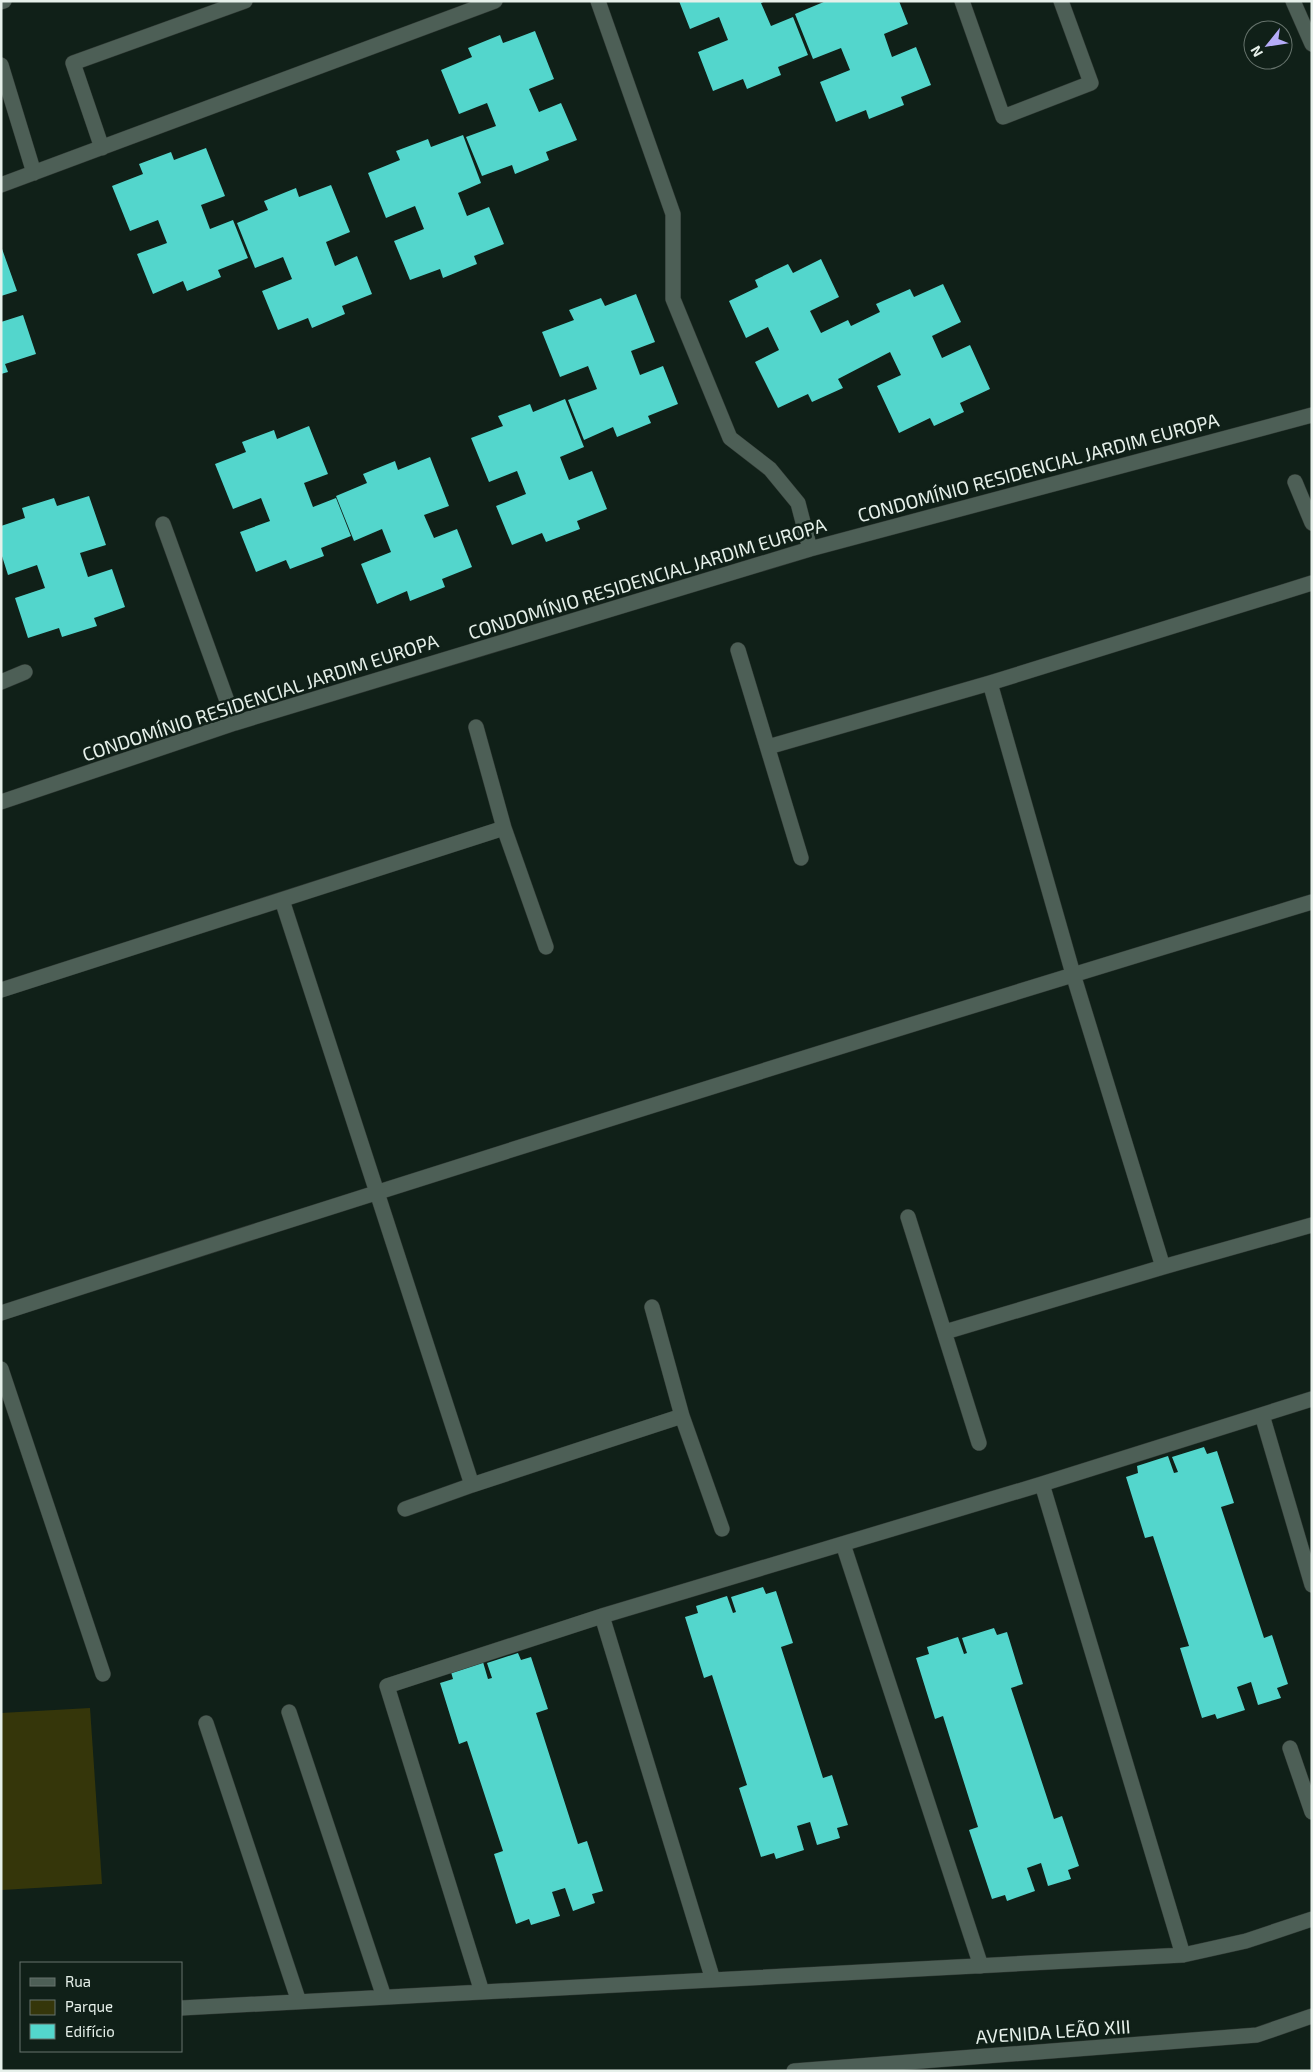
<svg xmlns="http://www.w3.org/2000/svg" width="1313" height="2072" viewBox="0 0 1313 2072" font-family="'Exo 2',sans-serif">
  <style>
    .green { fill: #35360a }
    .building { fill: #53d6cc }
    .lines { fill: none; stroke-linecap: round; stroke-linejoin: round }
    .lane-casing { stroke: #2e3732; stroke-width: 16 }
    .street-casing { stroke: #2e3732; stroke-width: 16 }
    .lane { stroke: #4d5f56; stroke-width: 15 }
    .street { stroke: #4d5f56; stroke-width: 15 }
    .labels { text-anchor: middle; dominant-baseline: central; stroke-width: 5; stroke-linejoin: round; paint-order: stroke }
    .street-label { font-size: 19px; fill: #e6f0ea; stroke: #102018 }
  </style>
  <rect width="100%" height="100%" fill="#102018"/>
  <path class="green" d="M90 1708 102 1884 2 1890 1 1713Z"/>
  <path class="building" d="M679 1H766L761 3 771 26 793 17 808 55 778 67 781 75 747 89 743 79 713 91 698 52 728 40 719 17 690 29Z
    M826 1H899L908 24 884 34 892 57 916 47 931 85 901 97 904 105 869 119 866 110 836 122 820 82 850 70 841 48 813 59 795 14Z
    M535 31 554 79 529 89 539 112 561 103 577 140 546 152 549 160 515 174 512 165 482 176 466 137 496 126 487 103 459 114 441 70 472 57 468 48 500 35 503 43Z
    M463 135 481 183 458 193 467 216 489 207 504 244 474 256 477 264 443 278 440 269 410 280 394 241 424 229 415 206 386 218 368 173 400 160 396 151 428 139 431 147Z
    M206 148 225 196 201 205 210 229 233 220 248 258 218 270 221 277 187 291 183 281 153 294 137 254 167 243 158 220 130 231 112 186 143 174 139 164 171 152 174 160Z
    M331 185 350 232 326 242 335 266 357 256 372 294 342 306 345 314 312 328 308 318 278 330 262 291 292 279 283 257 255 268 237 223 268 210 264 201 296 188 299 197Z
    M1 246 17 291 1 296Z
    M821 259 839 297 810 311 821 333 848 320 851 326 880 312 876 304 910 289 914 297 943 284 961 322 932 336 942 358 970 345 990 389 960 403 964 412 934 426 930 418 899 433 877 386 901 375 890 352 838 379 843 388 812 402 808 394 778 408 755 362 779 350 768 327 746 338 729 301 758 287 755 280 788 264 793 273Z
    M636 294 655 342 631 351 640 375 663 366 678 404 648 416 651 423 617 437 613 427 584 440 568 400 597 389 588 366 560 377 542 332 574 320 569 310 601 298 605 306Z
    M23 315 36 354 5 364 8 372 1 374V322Z
    M565 399 584 447 560 457 569 480 592 471 607 509 577 521 580 529 546 542 542 533 512 545 496 506 526 494 517 471 489 482 471 438 503 426 498 416 530 404 533 412Z
    M309 426 328 474 304 483 313 507 336 498 351 536 321 548 324 556 290 569 286 560 256 572 240 532 270 521 261 498 233 509 215 464 246 452 242 442 274 430 277 439Z
    M430 457 449 506 424 515 434 538 457 529 472 567 442 579 445 587 410 601 407 591 377 604 361 564 391 552 382 529 354 541 336 496 367 483 363 474 395 461 398 470Z
    M89 496 106 545 80 553 88 577 112 569 125 607 94 618 97 626 62 637 59 628 28 638 15 598 45 588 37 565 8 575 1 553V526L25 518 22 508 54 498 57 506Z
    M1204 1447 1207 1454 1217 1451 1234 1503 1221 1507 1264 1638 1272 1635 1288 1684 1277 1688 1281 1698 1258 1705 1251 1682 1237 1687 1245 1710 1217 1719 1215 1714 1202 1718 1180 1648 1189 1646 1153 1536 1145 1538 1126 1477 1138 1473 1137 1466 1168 1456 1174 1473 1178 1472 1172 1457Z
    M763 1587 766 1594 776 1591 793 1643 781 1647 823 1778 832 1775 848 1825 837 1828 840 1838 817 1845 810 1822 797 1826 804 1850 776 1859 774 1853 761 1857 739 1788 747 1785 712 1675 704 1678 685 1617 698 1613 696 1606 727 1596 733 1613 736 1612 731 1597Z
    M994 1628 997 1635 1007 1632 1023 1684 1011 1688 1054 1819 1062 1816 1079 1866 1068 1870 1071 1879 1048 1886 1041 1863 1027 1868 1035 1891 1007 1901 1005 1895 992 1899 969 1830 978 1827 943 1716 935 1719 916 1658 929 1654 927 1647 958 1637 964 1654 967 1653 962 1638Z
    M518 1653 521 1660 531 1657 548 1709 536 1713 578 1844 587 1841 603 1891 592 1894 595 1903 573 1911 565 1888 552 1892 560 1916 531 1925 529 1919 516 1924 494 1854 503 1851 467 1741 459 1744 440 1683 453 1679 451 1672 483 1662 488 1679 492 1678 487 1663Z"/>
  <g class="lines">
    <g class="lane-casing">
      <path id="lane" d="M1295 482 1312 523
        M738 650 801 858
        M1 682 25 672
        M990 683 1073 974 1163 1267
        M476 727 504 828 546 947
        M768 747 990 683 1312 583
        M282 900 472 1485
        M1 990 504 828
        M908 1217 979 1443
        M652 1307 682 1416 722 1529
        M1 1313C437 1172 873 1035 1312 902
        M945 1332 1163 1267 1312 1225
        M1 1369 103 1674
        M405 1509 472 1485 682 1416"/>
    </g>
    <g class="street-casing">
      <path id="street" d="M598 1 673 214V299L730 438 770 469 798 503 810 549
        M962 1 1003 117 1091 83 1061 1
        M1293 1 1312 44
        M1 2 4 1
        M1 65 34 173
        M102 148 73 63 245 1
        M1 185 495 1
        M163 524 235 723
        M1 802 235 723 810 549 1312 415
        M1262 1415 1312 1585
        M1042 1484 1183 1955
        M843 1544 981 1966
        M602 1616 713 1980
        M289 1712 384 1997
        M206 1723 299 2002
        M1290 1748 1312 1812
        M482 1992 387 1686 602 1616 1042 1484 1312 1399
        M181 2008 1183 1955 1246 1941 1312 1919
        M794 2071 1257 2035 1312 2016"/>
    </g>
    <use href="#lane" class="lane"/>
    <use href="#street" class="street"/>
  </g>
  <g class="labels">
    <g class="street-label">
      <text transform="translate(1038 467) rotate(-15)">CONDOMÍNIO RESIDENCIAL JARDIM EUROPA</text>
      <text transform="translate(647 578) rotate(-17)">CONDOMÍNIO RESIDENCIAL JARDIM EUROPA</text>
      <text transform="translate(260 697) rotate(-18)">CONDOMÍNIO RESIDENCIAL JARDIM EUROPA</text>
      <text transform="translate(1053 2031) rotate(-4)">AVENIDA LEÃO XIII</text>
    </g>
  </g>
  <rect width="1313" height="2072" fill="none" stroke="#e6f0ea" stroke-width="5"/>
  <rect x="20" y="1962" width="162" height="90" fill="#102018" stroke="#66736c"/>
  <rect x="30" y="1978" width="25" height="8" fill="#4d5f56" stroke="#66736c"/>
  <text x="65" y="1987" font-size="15" fill="#e6f0ea">Rua</text>
  <rect x="30" y="2000" width="25" height="15" fill="#35360a" stroke="#66736c"/>
  <text x="65" y="2012" font-size="15" fill="#e6f0ea">Parque</text>
  <rect x="30" y="2024" width="25" height="15" fill="#53d6cc" stroke="#66736c"/>
  <text x="65" y="2037" font-size="15" fill="#e6f0ea">Edifício</text>
  <g transform="translate(1268 45) rotate(240)"><circle r="24" fill="#102018" stroke="#66736c"/>
  <path d="M0-4L9 19L0 12L-9 19Z" fill="#b6acf8"/>
  <text y="-8" font-size="14" font-weight="bold" text-anchor="middle" fill="#e6f0ea">N</text>
  </g>
</svg>
